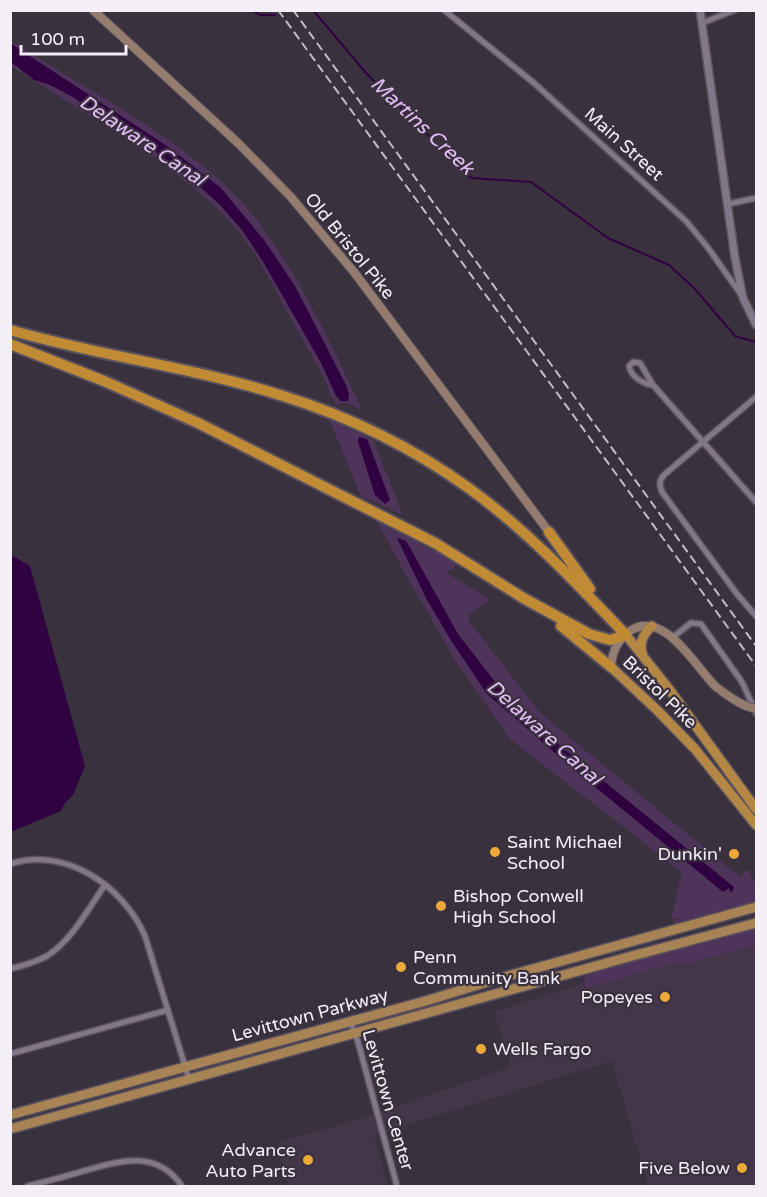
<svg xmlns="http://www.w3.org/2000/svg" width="767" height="1197" viewBox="0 0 767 1197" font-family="'Varela Round',sans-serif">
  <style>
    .built { fill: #433649 }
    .green { fill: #4e345a }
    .water { fill: #310242 }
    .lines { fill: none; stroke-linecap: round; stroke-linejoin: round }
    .stream { stroke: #310242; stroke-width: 2 }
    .minor-casing { stroke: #58505c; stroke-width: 8 }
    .tertiary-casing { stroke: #58505c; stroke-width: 10 }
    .secondary-casing { stroke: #58505c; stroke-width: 10 }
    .primary-casing { stroke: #58505c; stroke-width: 12 }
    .trunk-casing { stroke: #58505c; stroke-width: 12 }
    .motorway-casing { stroke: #58505c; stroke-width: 14 }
    .minor { stroke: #817786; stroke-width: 5 }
    .tertiary { stroke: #817786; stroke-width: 7 }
    .secondary { stroke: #947d6e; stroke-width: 8 }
    .primary { stroke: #a78355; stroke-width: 9 }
    .trunk { stroke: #b48745; stroke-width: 9 }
    .motorway { stroke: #c18b35; stroke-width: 10 }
    .rail { stroke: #c3bcc6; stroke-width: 2; stroke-dasharray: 9 4.5; stroke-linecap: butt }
    .secondary-bridge-casing { stroke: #58505c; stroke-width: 10; stroke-linecap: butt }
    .secondary-bridge { stroke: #947d6e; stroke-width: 8 }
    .poi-dot { fill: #eca93a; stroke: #3a313e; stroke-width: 2 }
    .labels { text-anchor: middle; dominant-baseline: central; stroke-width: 4.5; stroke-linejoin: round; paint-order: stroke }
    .street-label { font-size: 18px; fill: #f4eef7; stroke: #3a313e }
    .poi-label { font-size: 18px; fill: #f4eef7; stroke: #3a313e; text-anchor: start }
    .water-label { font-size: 20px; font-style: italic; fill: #e4bff7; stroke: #3a313e }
  </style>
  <rect width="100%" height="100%" fill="#3a313e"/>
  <path class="built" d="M756 929V1186H648L612 1061 374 1135 387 1186H289L278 1147V1143L282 1141 357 1120 511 1067 494 1012Z"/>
  <path class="green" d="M10 40C83 88 165 128 229 189 286 244 329 339 362 410L344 402 337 405 331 396 324 378 256 255 235 227 214 205 154 156 11 66Z
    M329 419 373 440 403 515 361 496Z
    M377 521 457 563 453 569 445 572 491 600 469 614 468 620 541 714 740 877 745 870 749 871 756 886V902L670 927 677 918 671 919 682 872 511 740 456 662 403 570Z
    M756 928V947L755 945 690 963 676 962 583 989 585 977 592 971Z"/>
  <path class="water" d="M10 43 167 146 220 187 264 240 295 286 346 385 349 394 348 401H341L336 396 321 363 262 260 242 230 218 203 188 176 154 151 71 96 50 85 34 80 11 62Z
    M359 437 367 439 390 500 385 504 375 495 358 442Z
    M397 538 406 541 409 546 458 634 496 683 531 722 734 887 733 891 730 892 729 888 723 892 577 772 487 694 450 639 426 598Z
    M11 555 30 566 85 766 73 795 65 803 61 811 11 832Z"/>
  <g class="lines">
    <path class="stream" d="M252 10 260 15H275
      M313 10 366 73 471 178 531 182 608 238 669 265 695 289 735 336 756 342"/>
    <g class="minor-casing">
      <path id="minor" d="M444 10 534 83 686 221 709 249 742 296
        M702 23 735 10
        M728 204 756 198
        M653 385C642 384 631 376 629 366L633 362 640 363 653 385 756 502
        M756 397 665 474C659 480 659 484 662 492L737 594 756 616
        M672 638 691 623 701 624 742 682 756 713
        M10 864C66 846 123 886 145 936L189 1079
        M10 969C22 966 36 962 47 956 72 940 88 909 105 885
        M350 1021 358 1042 397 1186
        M10 1054 168 1010
        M28 1186C48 1181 67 1176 87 1170 123 1160 157 1150 182 1186"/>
    </g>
    <g class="tertiary-casing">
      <path id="tertiary" d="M700 10 735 258 743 298 756 325"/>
    </g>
    <g class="secondary-casing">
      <path id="secondary" d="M93 10 238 143 290 196 354 272 549 532
        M611 667C612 653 616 644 626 634 661 604 694 665 715 686 725 694 735 701 746 706"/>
    </g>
    <g class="primary-casing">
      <path id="primary" d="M10 1115 429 1000 497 979 756 907
        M10 1129 632 956 756 923"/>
    </g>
    <g class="trunk-casing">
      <path id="trunk" d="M626 635 669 689 756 809
        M643 656C638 644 643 634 652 626
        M611 667 657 710 695 749 756 825"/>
    </g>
    <g class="motorway-casing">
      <path id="motorway" d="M10 330C99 356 192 367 280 395 348 416 412 447 470 489 528 531 577 584 626 635L610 640 589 634 525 599 435 543 198 423 104 381 10 344
        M549 532 590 589
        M561 626 611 667"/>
    </g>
    <use href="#minor" class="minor"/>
    <use href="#tertiary" class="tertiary"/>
    <use href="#secondary" class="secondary"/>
    <use href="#primary" class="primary"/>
    <use href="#trunk" class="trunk"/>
    <use href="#motorway" class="motorway"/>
    <path class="rail" d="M278 10 756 666
      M293 10 756 646"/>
    <g class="secondary-bridge-casing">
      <path id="secondary-bridge" d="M746 706 756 709"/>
    </g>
    <use href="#secondary-bridge" class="secondary-bridge"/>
  </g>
  <g class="poi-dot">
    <circle cx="495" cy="852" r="6"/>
    <circle cx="734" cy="854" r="6"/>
    <circle cx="441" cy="906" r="6"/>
    <circle cx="401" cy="967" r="6"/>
    <circle cx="665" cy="997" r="6"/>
    <circle cx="481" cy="1049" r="6"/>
    <circle cx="308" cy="1160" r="6"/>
    <circle cx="742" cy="1168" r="6"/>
  </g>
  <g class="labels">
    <g class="street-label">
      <text transform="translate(624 144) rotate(42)">Main Street</text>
      <text transform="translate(350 246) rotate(51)">Old Bristol Pike</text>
      <text transform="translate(660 692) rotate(44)">Bristol Pike</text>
      <text transform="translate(310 1015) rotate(-15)">Levittown Parkway</text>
      <text transform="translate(388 1100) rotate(74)">Levittown Center</text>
    </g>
    <g class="poi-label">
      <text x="507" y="842">Saint Michael<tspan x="507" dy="21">School</tspan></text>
      <text x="722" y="854" text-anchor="end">Dunkin'</text>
      <text x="453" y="896">Bishop Conwell<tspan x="453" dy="21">High School</tspan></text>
      <text x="413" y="957">Penn<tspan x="413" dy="21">Community Bank</tspan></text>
      <text x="653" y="997" text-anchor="end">Popeyes</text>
      <text x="493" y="1049">Wells Fargo</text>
      <text x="296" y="1150" text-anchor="end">Advance<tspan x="296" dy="21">Auto Parts</tspan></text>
      <text x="730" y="1168" text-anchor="end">Five Below</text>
    </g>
    <g class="water-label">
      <text transform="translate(422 126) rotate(43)">Martins Creek</text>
      <text transform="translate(142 141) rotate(34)">Delaware Canal</text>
      <text transform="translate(544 733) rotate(42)">Delaware Canal</text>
    </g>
  </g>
  <rect width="767" height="1197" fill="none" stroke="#f4eef7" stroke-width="24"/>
  <path d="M21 45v9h105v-9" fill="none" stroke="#f4eef7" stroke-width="3"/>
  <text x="30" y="45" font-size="18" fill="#f4eef7" stroke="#3a313e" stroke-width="4.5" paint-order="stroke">100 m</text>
</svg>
